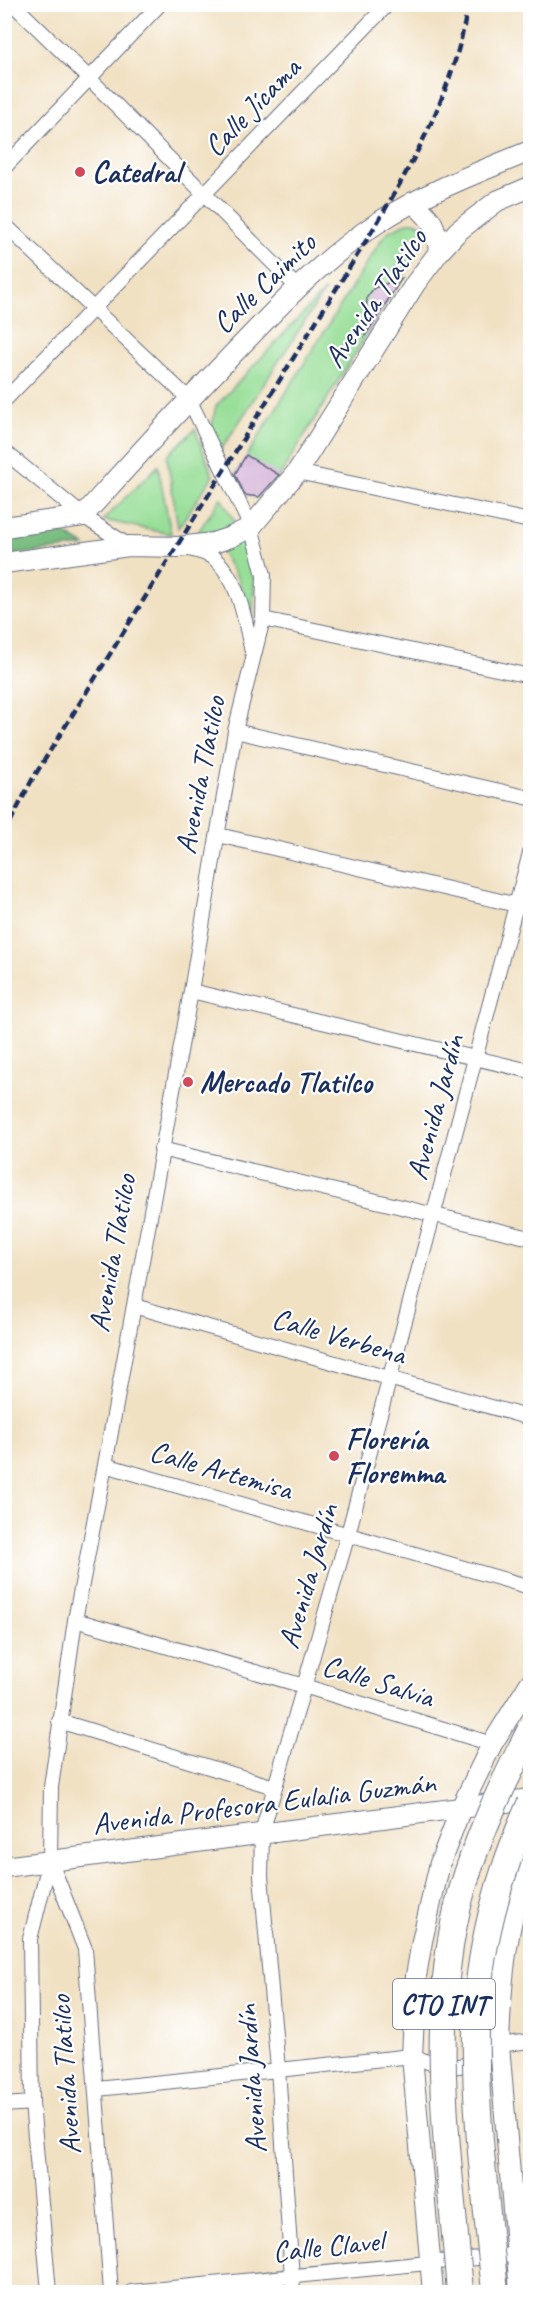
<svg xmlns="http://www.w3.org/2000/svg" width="535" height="2297" viewBox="0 0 535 2297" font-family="Caveat,sans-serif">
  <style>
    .built { fill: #dad6f7 }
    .green { fill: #97de97; stroke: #59867a; stroke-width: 1.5 }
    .forest { fill: #79bd80; stroke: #4a766f; stroke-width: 1.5 }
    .building { fill: #d4b2d8 }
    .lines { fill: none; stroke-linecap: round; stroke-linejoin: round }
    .street-casing { stroke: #666d81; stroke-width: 16 }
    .secondary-casing { stroke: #666d81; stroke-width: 22 }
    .street { stroke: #fff; stroke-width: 14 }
    .secondary { stroke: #fff; stroke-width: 20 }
    .rail { stroke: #1b2f5e; stroke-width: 4.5; stroke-dasharray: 9 4.5; stroke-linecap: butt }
    .highway-bridge-casing { stroke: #666d81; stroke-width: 28; stroke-linecap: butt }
    .highway-bridge { stroke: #fff; stroke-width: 26 }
    .poi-dot { fill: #d1495b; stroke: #fff; stroke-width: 2 }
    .labels { text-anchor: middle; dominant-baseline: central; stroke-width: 4.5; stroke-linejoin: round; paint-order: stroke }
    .shield { fill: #fff; stroke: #5f6d8e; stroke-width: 1.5 }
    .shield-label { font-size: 28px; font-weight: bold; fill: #1b2f5e }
    .street-label { font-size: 30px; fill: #1b2f5e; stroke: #fff }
    .poi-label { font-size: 30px; font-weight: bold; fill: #1b2f5e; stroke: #fff; text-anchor: start }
  </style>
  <rect width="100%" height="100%" fill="#fff"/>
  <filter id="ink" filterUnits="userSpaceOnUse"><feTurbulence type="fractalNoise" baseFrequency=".0167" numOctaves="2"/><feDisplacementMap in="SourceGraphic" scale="12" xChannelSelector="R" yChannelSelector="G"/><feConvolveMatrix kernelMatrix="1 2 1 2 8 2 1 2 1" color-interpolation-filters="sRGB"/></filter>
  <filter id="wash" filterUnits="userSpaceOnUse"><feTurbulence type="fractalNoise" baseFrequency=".008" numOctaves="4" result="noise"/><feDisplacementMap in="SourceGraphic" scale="24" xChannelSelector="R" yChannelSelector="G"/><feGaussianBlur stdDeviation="1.35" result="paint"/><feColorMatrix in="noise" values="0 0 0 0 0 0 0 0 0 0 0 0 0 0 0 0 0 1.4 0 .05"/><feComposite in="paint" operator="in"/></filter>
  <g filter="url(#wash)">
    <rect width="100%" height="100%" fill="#f1e1c3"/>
    <path class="built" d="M530 1937V2013L523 2014 525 1954Z"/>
    <path class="green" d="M409 222H418L423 226 426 233 424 241 402 278 274 485 259 497 243 494 236 486 234 476 382 239 389 231Z
      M325 290 221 450 211 430 216 406Z
      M195 429 213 476 178 528 167 456Z
      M158 466 171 534 103 520Z
      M221 498 236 524 216 533 196 535Z
      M242 540 254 580 253 620 238 579 219 548Z"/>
    <path class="forest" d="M63 533 85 546 5 556 4 541Z"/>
    <g id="blocks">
      <path class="building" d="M402 278 365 336 367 297 374 288Z
        M246 455 279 475 259 497 245 495 235 474Z"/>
    </g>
  </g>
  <g filter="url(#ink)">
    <use href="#blocks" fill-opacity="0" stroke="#666d81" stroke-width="1.5"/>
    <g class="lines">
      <g class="street-casing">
        <path id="street" d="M13 4 89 78 297 287
          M4 168 160 4
          M4 224 189 399 251 527 264 575 263 619 235 731 191 991 105 1465 75 1620 51 1787 50 1860 30 1939 32 2103 49 2292
          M4 401 388 4
          M4 451 83 516 129 546
          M297 472 530 521
          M188 549C198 551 207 553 215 559 241 582 245 624 253 656
          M263 619 530 676
          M235 731 530 798
          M218 835 530 908
          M191 991 530 1071
          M161 1149 530 1238
          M134 1306 530 1418
          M105 1465 530 1587
          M75 1620 304 1686 492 1744
          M59 1721 274 1787
          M50 1860 85 1949 111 2292
          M499 2045 530 2041
          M97 2089 412 2056 444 2068 480 2063
          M4 2105 32 2103
          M131 2292 530 2253
          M293 2292 278 2069 261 1876 262 1832 348 1534 530 853"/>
      </g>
      <g class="secondary-casing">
        <path id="secondary" d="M413 202C433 221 436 224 439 252
          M4 527 83 516C131 462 180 409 231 356 277 308 322 259 379 222 426 192 479 172 530 151
          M4 563 129 546 178 547 213 543 231 537 251 527 297 472 415 284 439 252 458 231 497 201 530 187
          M4 1867 530 1799
          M433 2292 412 2056 416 1976 422 1941 440 1863 461 1808 492 1744 530 1683
          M520 2292 499 2045C501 1983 506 1919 530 1861"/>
      </g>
      <use href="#street" class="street"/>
      <use href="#secondary" class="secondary"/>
      <path class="rail" d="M4 834 32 780 377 223C419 152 455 87 468 4"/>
      <g class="highway-bridge-casing">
        <path id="highway-bridge" d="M460 2292C450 2162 426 2023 461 1894 477 1837 503 1783 530 1731
          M495 2292C487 2205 474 2116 476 2029 477 1952 499 1873 530 1804"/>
      </g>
      <use href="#highway-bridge" class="highway-bridge"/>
    </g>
  </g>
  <g class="poi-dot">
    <circle cx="80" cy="172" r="6"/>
    <circle cx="188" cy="1082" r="6"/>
    <circle cx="334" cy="1456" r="6"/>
  </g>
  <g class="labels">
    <rect class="shield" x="393" y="1979" width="102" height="50" rx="4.5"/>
    <g class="shield-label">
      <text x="444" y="2004">CTO INT</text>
    </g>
    <g class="street-label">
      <text transform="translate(252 107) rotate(-46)">Calle Jícama</text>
      <text transform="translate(264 283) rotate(-44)">Calle Caimito</text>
      <text transform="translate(375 298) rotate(-56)">Avenida Tlatilco</text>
      <text transform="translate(200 775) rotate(-79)">Avenida Tlatilco</text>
      <text transform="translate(435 1107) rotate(-75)">Avenida Jardín</text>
      <text transform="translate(112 1253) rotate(-80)">Avenida Tlatilco</text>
      <text transform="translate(339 1336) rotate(16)">Calle Verbena</text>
      <text transform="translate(221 1470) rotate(16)">Calle Artemisa</text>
      <text transform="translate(308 1576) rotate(-74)">Avenida Jardín</text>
      <text transform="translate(378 1681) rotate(17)">Calle Salvia</text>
      <text transform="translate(264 1803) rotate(-7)">Avenida Profesora Eulalia Guzmán</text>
      <text transform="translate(65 2075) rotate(-94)">Avenida Tlatilco</text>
      <text transform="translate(251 2079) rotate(-94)">Avenida Jardín</text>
      <text transform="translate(328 2246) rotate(-6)">Calle Clavel</text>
    </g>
    <g class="poi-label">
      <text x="92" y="172">Catedral</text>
      <text x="200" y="1082">Mercado Tlatilco</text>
      <text x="346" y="1439">Florería<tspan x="346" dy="34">Floremma</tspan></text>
    </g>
  </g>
  <rect width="535" height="2297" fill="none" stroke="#fff" stroke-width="24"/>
</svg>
